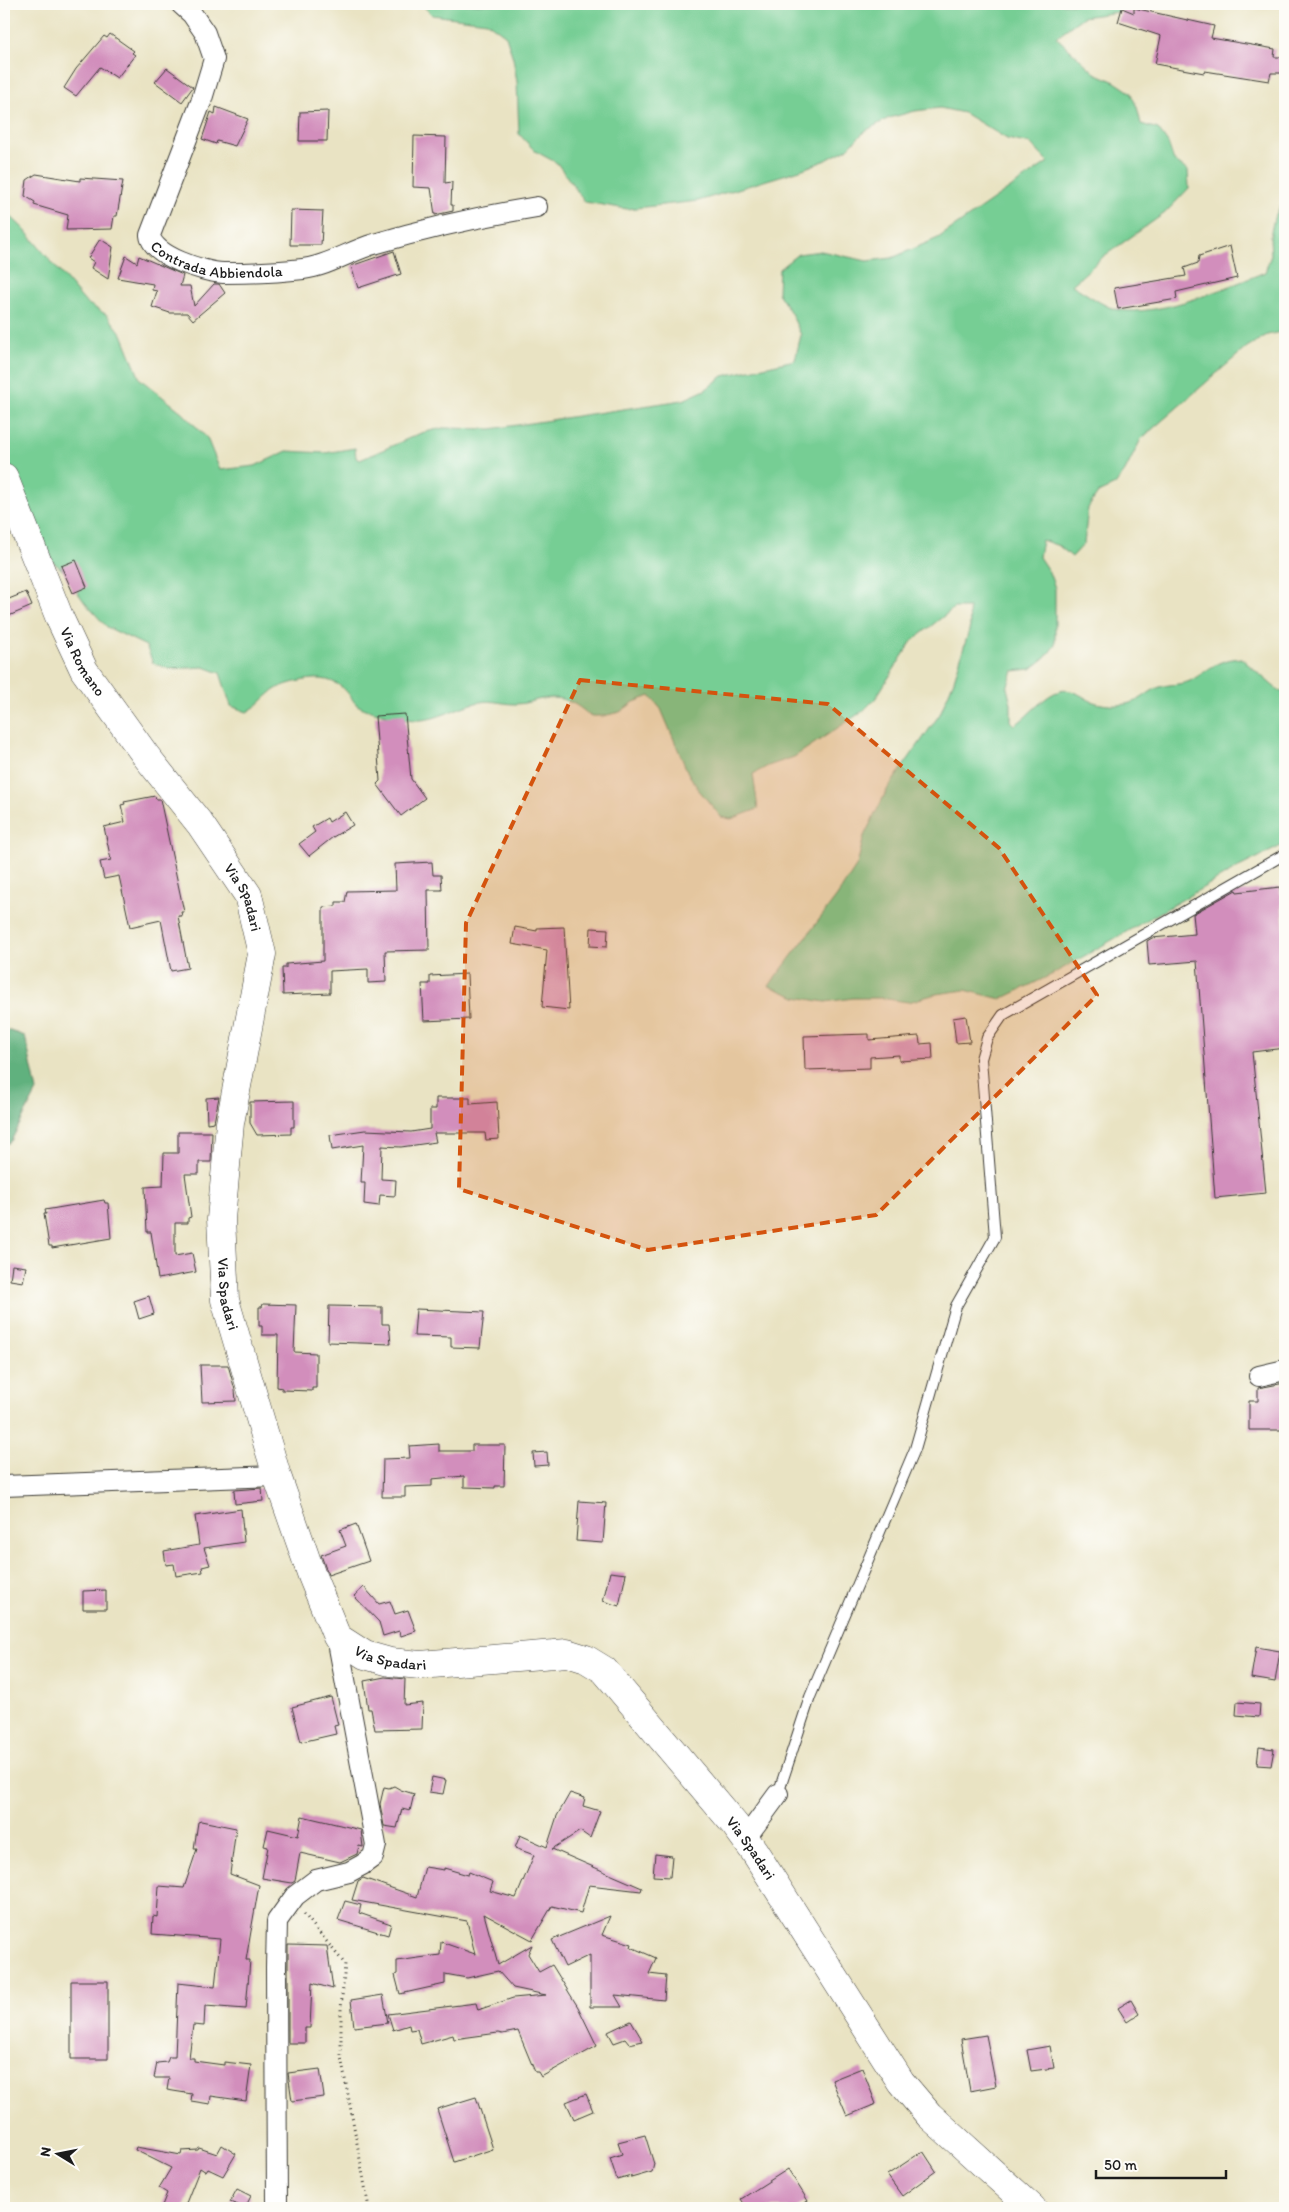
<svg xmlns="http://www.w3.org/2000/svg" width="1289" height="2212" viewBox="0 0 1289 2212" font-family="Itim,sans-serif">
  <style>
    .green { fill: #76ce94; stroke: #497558 }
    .forest { fill: #60b17e; stroke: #3e664d }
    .building { fill: #d28ebc }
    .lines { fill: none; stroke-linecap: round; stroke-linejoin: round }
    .lane-casing { stroke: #3b3a35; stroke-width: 12 }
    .street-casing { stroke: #3b3a35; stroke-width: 22 }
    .secondary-casing { stroke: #3b3a35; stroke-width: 29 }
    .path { stroke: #3b3a35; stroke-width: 3; stroke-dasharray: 1 4; stroke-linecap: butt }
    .lane { stroke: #fff; stroke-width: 10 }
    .street { stroke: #fff; stroke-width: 20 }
    .secondary { stroke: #fff; stroke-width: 28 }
    .marked { fill: #d4530e; fill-opacity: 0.2; stroke: #d4530e; stroke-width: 4; stroke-dasharray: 10 6; stroke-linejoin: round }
    .labels { text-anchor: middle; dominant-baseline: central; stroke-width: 4; stroke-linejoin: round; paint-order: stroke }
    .street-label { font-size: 15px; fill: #1c1c1c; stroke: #fdfcf7 }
  </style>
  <rect width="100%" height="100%" fill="#fdfcf7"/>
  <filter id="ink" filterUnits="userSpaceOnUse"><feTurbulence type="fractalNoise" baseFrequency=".02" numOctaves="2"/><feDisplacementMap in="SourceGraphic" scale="10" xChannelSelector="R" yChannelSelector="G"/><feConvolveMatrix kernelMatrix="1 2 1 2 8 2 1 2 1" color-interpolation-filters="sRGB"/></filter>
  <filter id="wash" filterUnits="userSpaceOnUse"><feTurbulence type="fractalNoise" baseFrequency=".0096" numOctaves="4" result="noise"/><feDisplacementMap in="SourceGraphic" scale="20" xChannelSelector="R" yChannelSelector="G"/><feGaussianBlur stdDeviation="1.12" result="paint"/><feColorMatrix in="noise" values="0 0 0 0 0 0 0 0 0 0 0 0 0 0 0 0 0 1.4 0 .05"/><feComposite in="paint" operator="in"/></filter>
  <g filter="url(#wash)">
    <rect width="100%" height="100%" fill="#e9e3c3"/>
    <path class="green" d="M421 4H1121L1118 12 1083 17 1056 37 1095 73 1115 82 1130 92 1137 107 1141 124 1158 129 1168 143 1174 161 1188 171 1189 188 1165 213 1104 256 1072 285C1084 292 1096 301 1109 307 1147 323 1228 287 1265 272L1271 255 1270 237 1274 218 1285 198V331L1267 335 1247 347 1141 439 1125 471 1115 485 1098 493 1088 508 1084 544 1072 557 1059 546 1042 540 1039 557 1049 572 1055 588V645L1045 658 1031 669 1013 671 1007 688 1011 704V721L1015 725C1030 715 1044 695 1060 691 1071 688 1080 695 1089 700 1101 706 1120 707 1133 702 1143 699 1150 690 1160 687 1169 684 1181 685 1190 681 1211 669 1215 660 1241 658L1279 691 1285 693V844L1239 867 1053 974 1001 999 965 990 936 994 908 1002 880 998H853L825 1002 796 997 769 986 837 896 857 865 864 836 888 788 940 714 954 680 970 627 969 608H954L912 641 875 699 863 711 794 757 768 766 753 774 758 809 731 819 721 817 698 789 688 773 661 709 650 696 634 702 620 712 603 716H590C576 703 562 695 542 699 533 700 526 704 516 704 499 704 490 698 472 704 456 708 438 719 421 720 408 721 366 712 356 704 353 701 350 695 347 692 338 682 326 678 313 679 302 680 282 684 273 691 263 699 259 705 247 712L231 706 220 673 204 667 169 669 153 663 146 646 107 627 85 603 76 590 71 577 53 562 4 458V210L23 228 85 302 107 315 122 334 140 379 183 413 207 438 220 470 255 466 287 451 325 453 355 448 356 458 360 460 421 433 443 428 491 429 683 400 705 390 723 376 795 360 801 335 791 313 778 293 779 269 798 254 821 251 867 261 892 258 938 238 1048 162 1031 144 1007 139 964 113 940 108 915 111 889 118 865 131 847 149 824 161 800 170 698 201 627 209 585 202 557 163 535 151 519 134 517 82 513 58 506 36 487 22 432 15Z"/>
    <path class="forest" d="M4 1029 25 1036 37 1091 11 1141 4 1146Z"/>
    <g id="blocks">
      <path class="building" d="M1122 8 1134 13V8L1214 26 1211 38 1275 49 1274 57H1285V73H1271L1269 81 1205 71 1204 73 1155 64 1161 36 1118 22Z
        M110 34 134 51 132 53 135 55 117 78 100 67 76 96 64 88 76 69 104 36 107 38Z
        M167 68 193 87 182 102 155 82Z
        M216 107 248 119 235 146 217 141 216 144 202 139 211 112 215 114Z
        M328 111 327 141H299L300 112Z
        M414 136 446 137 445 183 452 182 451 205H453V211L435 215 431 188 413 187Z
        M36 174 80 181V178L123 181 117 216H114L112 229 66 230 68 215 34 205 35 202 25 196 27 180Z
        M291 210 323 211 321 245H290Z
        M100 239 113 247 108 279 91 268 94 262 88 258Z
        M1230 246 1237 278 1176 292 1177 299 1118 309 1114 288 1186 276 1184 268 1198 263 1199 256Z
        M394 251 401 274 358 288 351 266Z
        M126 256 137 263 139 256 183 275 180 286H190L194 306 214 284H219L225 293 193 320 187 313H170L152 307 157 291 152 290 153 284 118 278Z
        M76 560 87 587 73 593 61 566Z
        M26 592 32 606 4 618V601Z
        M405 714 411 779 425 798 401 816 377 784 380 781 375 716Z
        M155 796 156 799H160L184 912H181L182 916H178L188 968 171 971 161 920 130 927 119 876 104 879 100 862 111 860 104 827 125 822 121 805 125 804 124 802Z
        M345 812 353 825 333 837 309 856 299 844 315 832 312 827 327 818 329 822Z
        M432 862 433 875H441L442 890H428L429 950 385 951 386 982 368 983V969L330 971V993L283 995 282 968H286V964L323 961V907L336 906V902H345L347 891 396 890 395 864Z
        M1280 887 1285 940V1048L1252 1052 1266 1193 1215 1198 1197 961 1149 965 1147 941 1152 938 1195 934 1193 914 1236 890 1237 892Z
        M515 927 537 931V928L564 927 569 1010 542 1007 547 950 512 944Z
        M591 928 608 929 607 947 590 946Z
        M467 974 469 1019 424 1021 422 984H430V976Z
        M966 1016 970 1042 956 1043 953 1018Z
        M869 1034V1040L919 1036 920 1044 932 1043 933 1059 899 1061V1055L870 1057V1068L805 1070 804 1036Z
        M219 1097 214 1122 207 1123 206 1098Z
        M436 1098H470V1104L497 1102 499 1139 486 1140 485 1133H434L436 1142 401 1147 382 1146 381 1179 396 1180 395 1196 380 1195 379 1206 364 1204 365 1183H361L363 1145 332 1150 330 1135 365 1130 411 1132 430 1129V1109H436Z
        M294 1101V1127H291V1134L257 1135 250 1123V1102Z
        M178 1132H212L211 1162H199V1174H185L191 1217 188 1218V1223H175V1256L192 1253 196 1272 158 1279 151 1232H147L145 1187 163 1186 164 1153H178Z
        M104 1200 105 1203H108L111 1238 52 1248V1246H49L44 1214H46L45 1210Z
        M12 1265 26 1267 23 1282 10 1280Z
        M149 1296 154 1314 139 1319 134 1301Z
        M263 1304 296 1305 294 1352 316 1353V1388H312V1391L282 1390V1388L277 1387 278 1335H262V1326H259V1307H262Z
        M329 1306 382 1307V1324H389L391 1344 328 1342Z
        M416 1309 484 1312 480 1348 451 1347V1337L414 1336Z
        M200 1365H228L235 1390 236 1401 202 1402Z
        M1285 1383V1430H1249V1401H1258V1388Z
        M439 1444V1451H472V1445H505L504 1486H495V1488L464 1487V1476L432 1479V1486L405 1487V1497H382L383 1459 410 1458 409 1446Z
        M547 1452 548 1465 534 1466 533 1453Z
        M262 1488 263 1501 235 1504 234 1490Z
        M579 1501 606 1503 603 1543 576 1541Z
        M241 1509 244 1542 204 1548 210 1565 202 1567 203 1572 176 1576 174 1564 166 1565 164 1551 199 1545 195 1516Z
        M356 1524 369 1561 328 1575 321 1555 346 1546 340 1530Z
        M610 1572 626 1574 619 1606 603 1601Z
        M364 1587 379 1604 390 1601 395 1614 408 1610 416 1631 401 1636 399 1631 383 1636 379 1622 354 1596Z
        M106 1590V1609H83V1591Z
        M1256 1647 1280 1651 1275 1682 1251 1678Z
        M385 1677 405 1679 404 1705 423 1703 422 1729 375 1730 371 1709H368L364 1681Z
        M331 1697 338 1725 334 1726 336 1734 301 1742 292 1707Z
        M1237 1702 1260 1704 1259 1717 1236 1715Z
        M1259 1747 1274 1749 1271 1766 1257 1765Z
        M432 1777 446 1780 443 1794 429 1792Z
        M394 1786 401 1790 414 1794 410 1811 402 1809 397 1828 384 1826 380 1804 384 1787 389 1788Z
        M570 1793 585 1798 583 1806 600 1811 590 1838 580 1831 552 1849 642 1888 641 1891 589 1885 581 1913 552 1906 532 1940 484 1914 498 1965 532 1945 528 1954 539 1972 552 1965 578 2007 597 2046 541 2077 538 2072H535L518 2031 502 2034 498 2033 454 2039 453 2035 421 2044 417 2029 410 2030 409 2025 393 2030 388 2014 476 2003 478 2010 513 1998 546 1995 513 1988 498 1971 467 1978 445 1974V1984L400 1994 395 1975 397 1974V1961L440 1955 441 1942 475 1954 467 1921 352 1900 358 1881 363 1878 417 1897 425 1867 444 1870V1868L468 1875 469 1872 493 1882 490 1891 516 1898 534 1855 515 1848 520 1835 547 1847 557 1816Z
        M302 1816 361 1830 363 1847 359 1846 357 1854 340 1862 300 1853 295 1881 292 1883 262 1878 268 1847 264 1846 268 1829 298 1836Z
        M201 1821 236 1828 230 1874 259 1885 246 1960H250L246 2009 205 2006 204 2026 193 2025 189 2058H194V2061L224 2065V2062L251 2065 246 2101 211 2096 210 2104 191 2101 192 2094 167 2090 169 2078H154L157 2063 167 2062 169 2057H175L178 1983 215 1987 220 1939 152 1934 153 1916 157 1917 159 1886 184 1888 197 1849H194L198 1822Z
        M655 1854 672 1856 670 1877 653 1876Z
        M345 1901 361 1905 359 1913 391 1924 388 1935 338 1920Z
        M610 1916 602 1935 632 1944 631 1947 656 1958 649 1974 666 1976 664 2000 615 1995 622 2007H590V1955L565 1967 552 1940Z
        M288 1945 327 1946 333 1989 312 1983 310 2028H305V2043H288Z
        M71 1981H108V2059H71Z
        M383 1995 388 2023 354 2027 351 2000Z
        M1131 2000 1139 2014 1127 2022 1118 2008Z
        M631 2021 643 2041 629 2044 625 2039 614 2043 608 2032Z
        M986 2035 996 2086 970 2091 961 2039Z
        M1050 2046 1054 2068 1031 2071 1027 2050Z
        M862 2068 876 2104 847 2116 832 2080Z
        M320 2069 324 2097 292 2101 288 2073Z
        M586 2094 593 2111 574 2119 566 2102Z
        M476 2097 493 2149 454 2162 437 2109Z
        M645 2135 654 2164 652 2172 631 2178V2176L617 2180 610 2158 622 2154 618 2142Z
        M222 2145 236 2154 223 2176 208 2169 206 2172 200 2168 184 2208H161L167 2193 159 2188 171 2168 135 2150 136 2147 181 2155 182 2151 198 2150 199 2148 217 2154Z
        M923 2151 936 2171 902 2196 887 2175Z
        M788 2169 808 2201 796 2208H747L741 2199Z
        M237 2189 251 2196 245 2208 230 2202Z"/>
    </g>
  </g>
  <g filter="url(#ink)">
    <use href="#blocks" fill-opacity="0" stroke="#3b3a35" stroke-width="1"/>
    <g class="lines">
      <g class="lane-casing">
        <path id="lane" d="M778 1794 810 1697 915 1449 956 1306 995 1237 981 1059 987 1038 1003 1015 1285 854"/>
      </g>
      <g class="street-casing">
        <g id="street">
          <path id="s1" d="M181 4 192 14 205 33 214 59 201 102 150 235C152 256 204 272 223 273 249 273 277 272 303 269 328 266 350 251 374 244 428 228 482 216 537 207"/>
          <path d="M1259 1376 1285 1370"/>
          <path d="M4 1486 277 1476"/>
          <path d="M745 1839 778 1794"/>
          <path d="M277 2208 276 1967 277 1921 295 1896 316 1880 349 1872 362 1865 373 1857 376 1845 337 1637"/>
        </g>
      </g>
      <g class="secondary-casing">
        <g id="secondary">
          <path id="s2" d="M4 477 60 619 84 670 146 756 200 824 248 895 262 954 230 1123 221 1219 225 1300 277 1476 312 1576 337 1637 365 1655 390 1662 420 1665 567 1653 586 1659 604 1670 735 1825 754 1851 901 2082 929 2115 1032 2208"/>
        </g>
      </g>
      <path class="path" d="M304 1914 345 1964 341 2009V2057L369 2208"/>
      <use href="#lane" class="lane"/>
      <use href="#street" class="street"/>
      <use href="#secondary" class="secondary"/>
    </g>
  </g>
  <path class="marked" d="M580 680 828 704 999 848 1097 995 876 1215 648 1250 459 1189 466 923Z"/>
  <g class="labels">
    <g class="street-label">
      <text stroke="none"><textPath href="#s1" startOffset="330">Contrada Abbiendola</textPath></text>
      <text stroke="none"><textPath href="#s2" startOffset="201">Via Romano</textPath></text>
      <text stroke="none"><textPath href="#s2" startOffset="488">Via Spadari</textPath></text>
      <text stroke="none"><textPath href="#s2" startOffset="892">Via Spadari</textPath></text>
      <text stroke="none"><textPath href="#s2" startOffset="1312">Via Spadari</textPath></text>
      <text stroke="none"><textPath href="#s2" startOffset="1762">Via Spadari</textPath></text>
    </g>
  </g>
  <rect width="1289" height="2212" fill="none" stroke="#fdfcf7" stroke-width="20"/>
  <g transform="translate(58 2154) rotate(280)" stroke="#fdfcf7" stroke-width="4" paint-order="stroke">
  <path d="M0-4L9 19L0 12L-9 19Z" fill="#1c1c1c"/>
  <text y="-8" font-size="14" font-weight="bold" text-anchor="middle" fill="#1c1c1c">N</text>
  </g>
  <path d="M1096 2170v8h130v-8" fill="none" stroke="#1c1c1c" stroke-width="2.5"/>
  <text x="1104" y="2170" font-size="15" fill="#1c1c1c" stroke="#fdfcf7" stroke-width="4" paint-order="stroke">50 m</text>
</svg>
